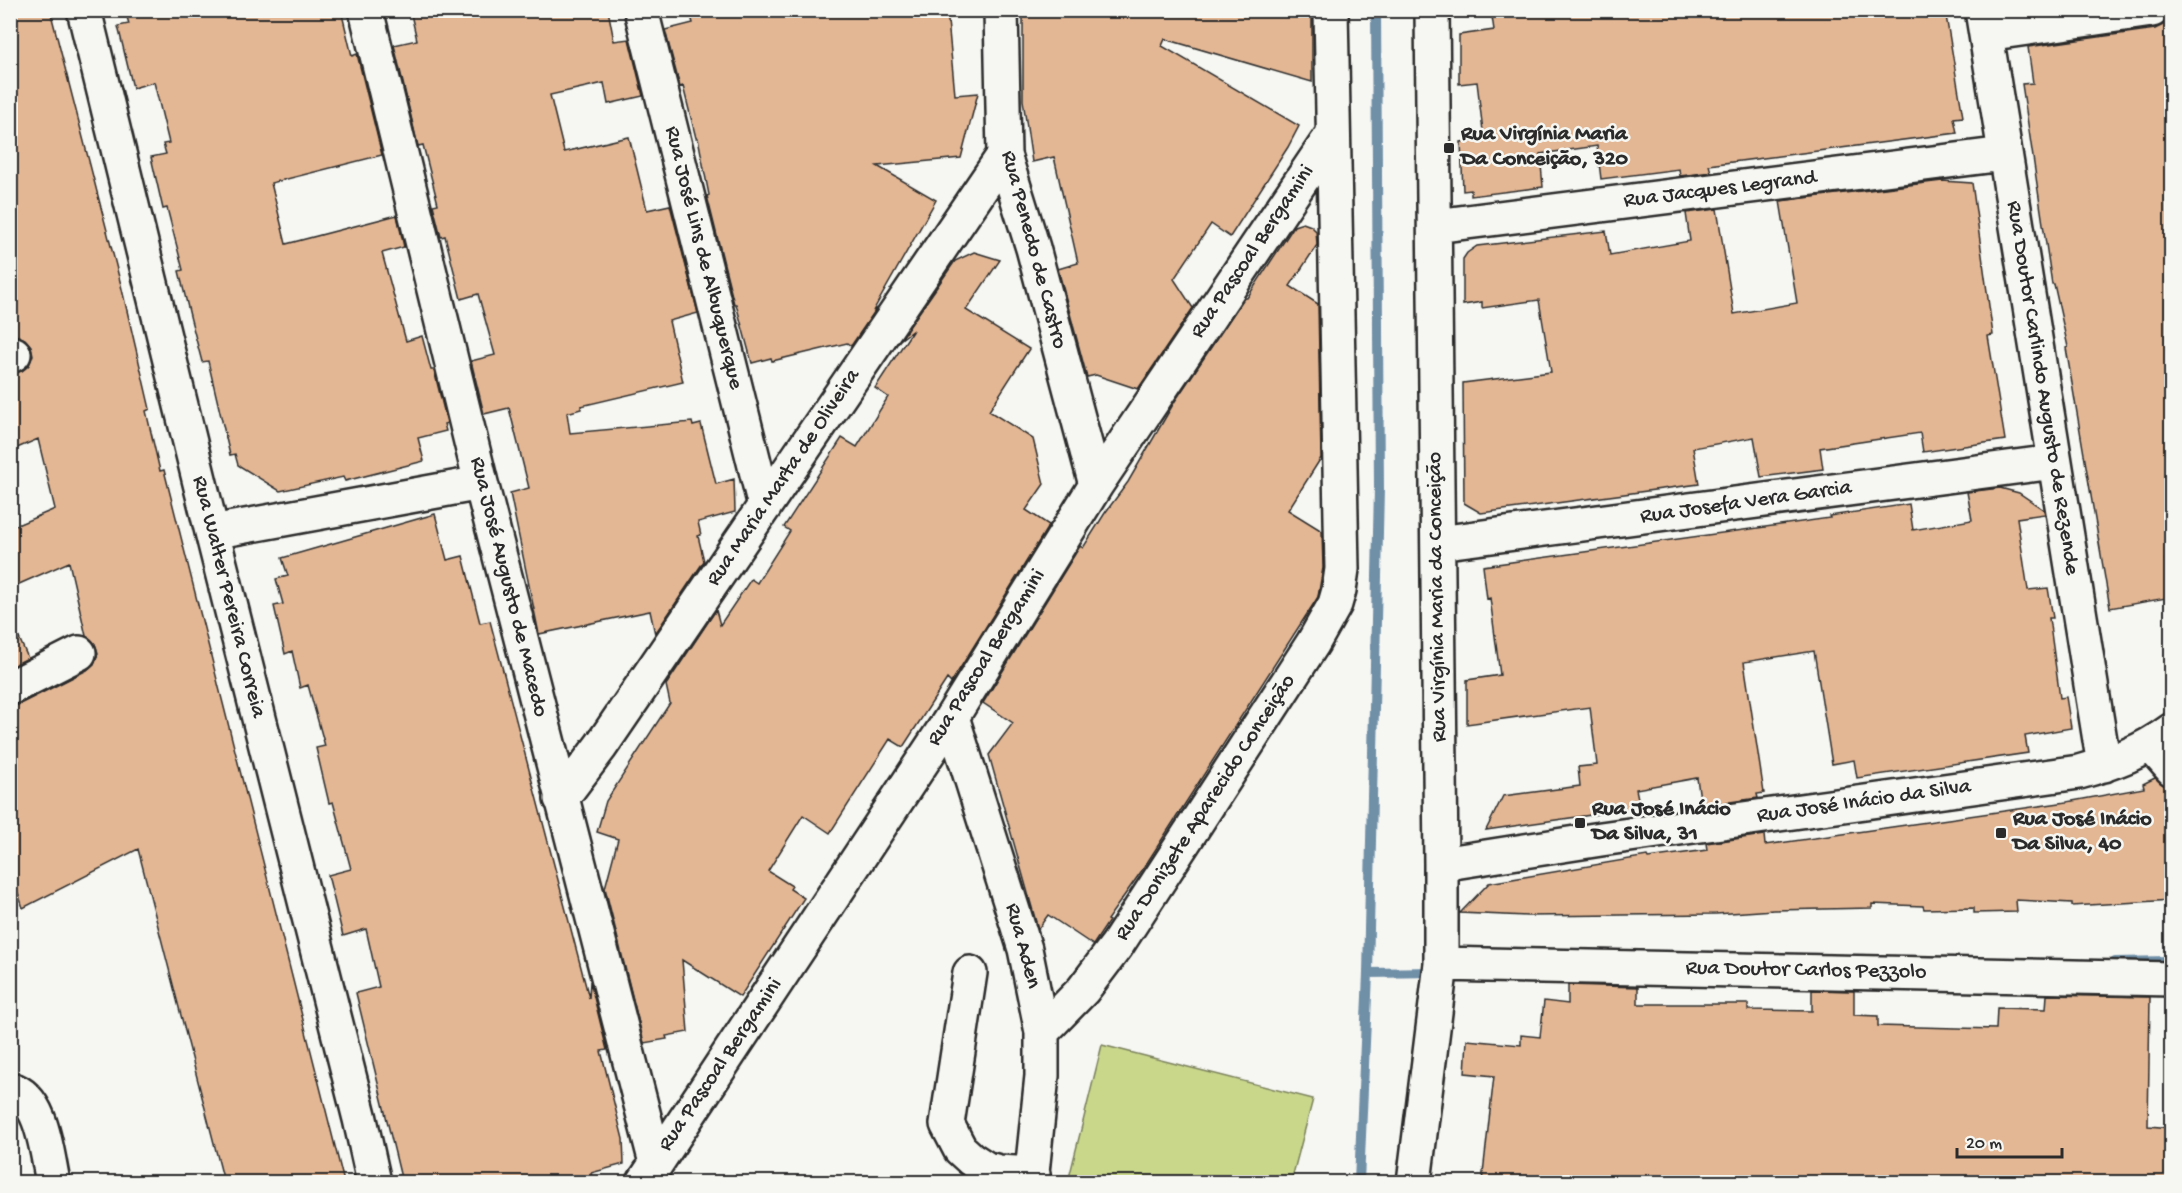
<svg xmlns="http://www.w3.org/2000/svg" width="2182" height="1193" viewBox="0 0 2182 1193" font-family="'Gochi Hand',sans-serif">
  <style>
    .green { fill: #c9d78b; stroke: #7a815b; stroke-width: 1.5 }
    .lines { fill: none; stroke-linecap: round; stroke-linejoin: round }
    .stream { stroke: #6f90a8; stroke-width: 10 }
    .building { fill: #e4b794; stroke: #2b2b2b; stroke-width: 1.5 }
    .minor-casing { stroke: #2b2b2b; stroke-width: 38 }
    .minor { stroke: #f6f6f2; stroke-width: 33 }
    .poi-dot { fill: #2b2b2b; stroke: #f6f6f2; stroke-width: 2 }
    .labels { text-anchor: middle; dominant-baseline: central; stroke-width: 5; stroke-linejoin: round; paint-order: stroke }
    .poi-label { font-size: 22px; font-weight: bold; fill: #2b2b2b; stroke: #f6f6f2; text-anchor: start }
    .street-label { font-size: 22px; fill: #2b2b2b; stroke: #f6f6f2 }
  </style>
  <rect width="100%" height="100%" fill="#f6f6f2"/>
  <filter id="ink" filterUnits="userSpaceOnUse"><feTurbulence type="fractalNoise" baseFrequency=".0167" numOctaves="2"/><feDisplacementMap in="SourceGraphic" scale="12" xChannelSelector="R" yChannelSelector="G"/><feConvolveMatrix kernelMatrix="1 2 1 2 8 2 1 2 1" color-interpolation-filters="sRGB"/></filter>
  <g filter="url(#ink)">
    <path class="green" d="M1102 1045 1313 1099 1291 1182H1068Z"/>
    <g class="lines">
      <path class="stream" d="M2115 962 2172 961
        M1368 973 1436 972
        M1359 1182 1368 973 1379 488 1376 10"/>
    </g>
    <path class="building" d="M10 10H50L121 285 150 409 146 411 160 471 164 470 344 1182H224L138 849 23 908 10 868V706L18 705 87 670 95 663 98 653 95 644 86 636 69 562 10 588V528L55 509 38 439 10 451V374L22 371 29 365 33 355 31 346 25 339 16 335 10 336Z
      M125 10H341L352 56 357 54 382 155 271 183 286 244 397 215 404 247 382 253 406 341 422 336 431 370H434L447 423 444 424 446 431 418 438 424 461 345 481 343 477 280 491 238 465 235 454 230 455 208 361 202 362 191 320 179 271 183 270 167 208 163 209 151 157 166 154 163 144 169 143 154 82 133 88 118 26 129 24Z
      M410 10H608L614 41 629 39 643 96 608 104 604 83 550 95 564 152 629 137 647 210 670 205 698 313 669 321 683 382 581 406V409L567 413 570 433 692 422 693 426 701 424 716 484 734 479 735 512 698 522 701 535 698 536 704 561 655 634 650 611 539 634 510 493 529 488 509 408 484 414 471 361 495 355 478 294 461 299 445 236 441 237 433 205 438 204 423 145 418 146 394 45 417 40Z
      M715 10H947L955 95 978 93 961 158 877 166 936 200 873 311 877 308 851 346 847 343 772 361 771 358 752 363 736 304H734L707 196 709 195 698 138H696L683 86 680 87 665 30 693 23 691 16Z
      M1023 10H1312V82L1165 39 1162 46 1299 126 1288 147 1230 237 1211 224 1174 279 1193 308 1138 389 1096 375 1087 377 1058 269 1078 263 1054 157 1032 162 1023 100Z
      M1491 10H1945L1963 117 1954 118 1957 133 1709 165 1711 172 1680 176 1679 169 1601 179 1597 146 1540 154 1543 187 1471 196V190L1463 191 1461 142 1484 139 1477 82 1459 84V35L1494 30Z
      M2172 17V95L2165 96 2172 133V558L2165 559 2172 597 2110 608 2066 348 2068 347 2054 284H2052L2022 84 2033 83 2028 47 2155 29 2163 25Z
      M1942 181 1972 183 1993 335 1988 336 2005 440 1923 452 1920 433 1820 448 1823 469 1761 477 1754 437 1693 448 1699 484 1481 513 1464 503 1463 383 1551 372 1539 300 1482 308V302L1463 305V259L1467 253 1477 246 1606 231 1610 255 1690 241 1686 213 1717 209 1734 314 1797 303 1780 201Z
      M1303 223 1311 226 1316 231 1317 245 1290 286 1318 304 1321 458 1288 510 1322 531 1323 568 1318 597 1143 869 1107 920 1109 921 1093 945 1048 915 1038 929 989 755 1013 723 983 703 1080 546 1083 548 1105 513 1128 482 1175 401 1244 298H1247L1294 226Z
      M974 252 1000 260 966 310 1029 349 989 411 1033 439 1044 484 1026 510 1049 525 951 683 947 679 903 747 890 739 830 833 803 815 768 871 792 886 790 889 804 898 740 997 682 960 688 1032 666 1036 667 1039 644 1043 605 888 618 839 597 832 606 801 670 703 666 685 716 610 720 625 751 579 757 583 790 531 784 527 842 438 857 447 888 397 875 388 913 330 900 340 955 261Z
      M2000 488 2019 493 2044 510 2045 514 2017 518 2028 590 2048 588 2053 618H2049L2060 698 2066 697 2071 728 2025 736 2028 753 1857 778 1854 760 1832 764 1814 651 1744 662 1764 793 1757 794 1758 798 1701 806 1697 778 1636 789 1640 808 1486 830 1503 796 1580 786 1578 767 1597 765 1590 707 1467 724V680L1500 675 1490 598 1487 599 1483 566 1830 518 1829 516 1909 504 1913 530 1972 520 1967 492Z
      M435 514 447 560 463 556 480 623 490 621 589 998 590 981 607 1050 601 1051 623 1139 624 1164 591 1173 593 1182H402L356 993 379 987 366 929 343 936 328 875 351 869 333 802 329 803 316 748 325 746 308 685 300 688 292 651 285 654 274 606 283 604 276 579 288 576 282 558Z
      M10 618 28 658 10 667Z
      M2155 778 2165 786 2172 787V900L2072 906V903L2016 900 2017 912 1974 913V908L1924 909 1923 906 1872 904V908L1774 910 1716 914 1527 916 1460 913 1489 883 1647 856 1648 858 1707 850 1706 843 1764 835 1765 845 2067 802 2144 788 2143 784Z
      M1568 985 1638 987V1004H1748V1010L1812 1011V990L1854 991V1015L1878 1016V1026L1996 1029 1997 1008 2046 1009 2047 995 2150 997 2148 1126 2172 1128V1182H1482L1494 1076 1465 1073 1467 1040 1521 1045V1035L1540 1037 1544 1001 1568 1004Z"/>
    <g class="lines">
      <g class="minor-casing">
        <path id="minor" d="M84 10 212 532 360 1119 374 1182
          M366 10 481 483 656 1163
          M641 10 765 506
          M1001 10 1004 155 1033 248 1096 485
          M1982 10 2104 765
          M1986 34 2152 10
          M1435 226 2004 154
          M10 356 14 354
          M212 532 481 483
          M1438 543 2054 462
          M10 688 79 653
          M952 717 1025 949 1042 1032V1076L1031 1182
          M2151 745 2172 769
          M561 799 601 746 1004 155
          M1441 864 1601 839 2079 772C2115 762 2142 752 2172 730
          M1441 964 2172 979
          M970 973 947 1124 960 1149 971 1159 985 1168 999 1172 1033 1174
          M1042 1032 1083 990 1117 945 1313 643 1335 604 1339 590 1342 569 1331 10
          M10 1089C43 1097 47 1155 53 1182
          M644 1182 952 717 1096 485 1332 135
          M1414 1182 1441 964V864L1432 10"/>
      </g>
      <use href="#minor" class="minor"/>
    </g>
  </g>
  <g class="poi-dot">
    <rect x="1443" y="142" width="12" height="12" rx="3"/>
    <rect x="1574" y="817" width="12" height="12" rx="3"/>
    <rect x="1995" y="827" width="12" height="12" rx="3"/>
  </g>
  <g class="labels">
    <g class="poi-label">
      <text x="1461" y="135">Rua Virgínia Maria<tspan x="1461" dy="25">Da Conceição, 320</tspan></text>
      <text x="1592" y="810">Rua José Inácio<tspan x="1592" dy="25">Da Silva, 31</tspan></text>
      <text x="2013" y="820">Rua José Inácio<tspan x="2013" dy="25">Da Silva, 40</tspan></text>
    </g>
    <g class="street-label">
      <text transform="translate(1720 190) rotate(-7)">Rua Jacques Legrand</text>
      <text transform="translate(1033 250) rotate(75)">Rua Penedo de Castro</text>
      <text transform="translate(1253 252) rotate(-56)">Rua Pascoal Bergamini</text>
      <text transform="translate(703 258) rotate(76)">Rua José Lins de Albuquerque</text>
      <text transform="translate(2042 388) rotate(81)">Rua Doutor Carlindo Augusto de Rezende</text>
      <text transform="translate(784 478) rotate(-56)">Rua Maria Marta de Oliveira</text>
      <text transform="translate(1746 503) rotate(-8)">Rua Josefa Vera Garcia</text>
      <text transform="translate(508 587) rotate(76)">Rua José Augusto de Macedo</text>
      <text transform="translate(228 597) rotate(76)">Rua Walter Pereira Correia</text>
      <text transform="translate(1438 597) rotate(-91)">Rua Virgínia Maria da Conceição</text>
      <text transform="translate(987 658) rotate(-58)">Rua Pascoal Bergamini</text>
      <text transform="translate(1864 802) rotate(-8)">Rua José Inácio da Silva</text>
      <text transform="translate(1206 808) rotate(-57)">Rua Donizete Aparecido Conceição</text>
      <text transform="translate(1022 946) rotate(75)">Rua Aden</text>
      <text transform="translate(1806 971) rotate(1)">Rua Doutor Carlos Pezzolo</text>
      <text transform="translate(721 1065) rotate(-56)">Rua Pascoal Bergamini</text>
    </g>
  </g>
  <rect width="2182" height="1193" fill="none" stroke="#f6f6f2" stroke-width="36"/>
  <rect x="18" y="18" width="2146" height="1157" fill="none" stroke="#2b2b2b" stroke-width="2" filter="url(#ink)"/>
  <path d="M1957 1148v9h105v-9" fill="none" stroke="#2b2b2b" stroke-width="3"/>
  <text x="1966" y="1148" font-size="18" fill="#2b2b2b" stroke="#f6f6f2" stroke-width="4.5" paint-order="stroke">20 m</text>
</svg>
